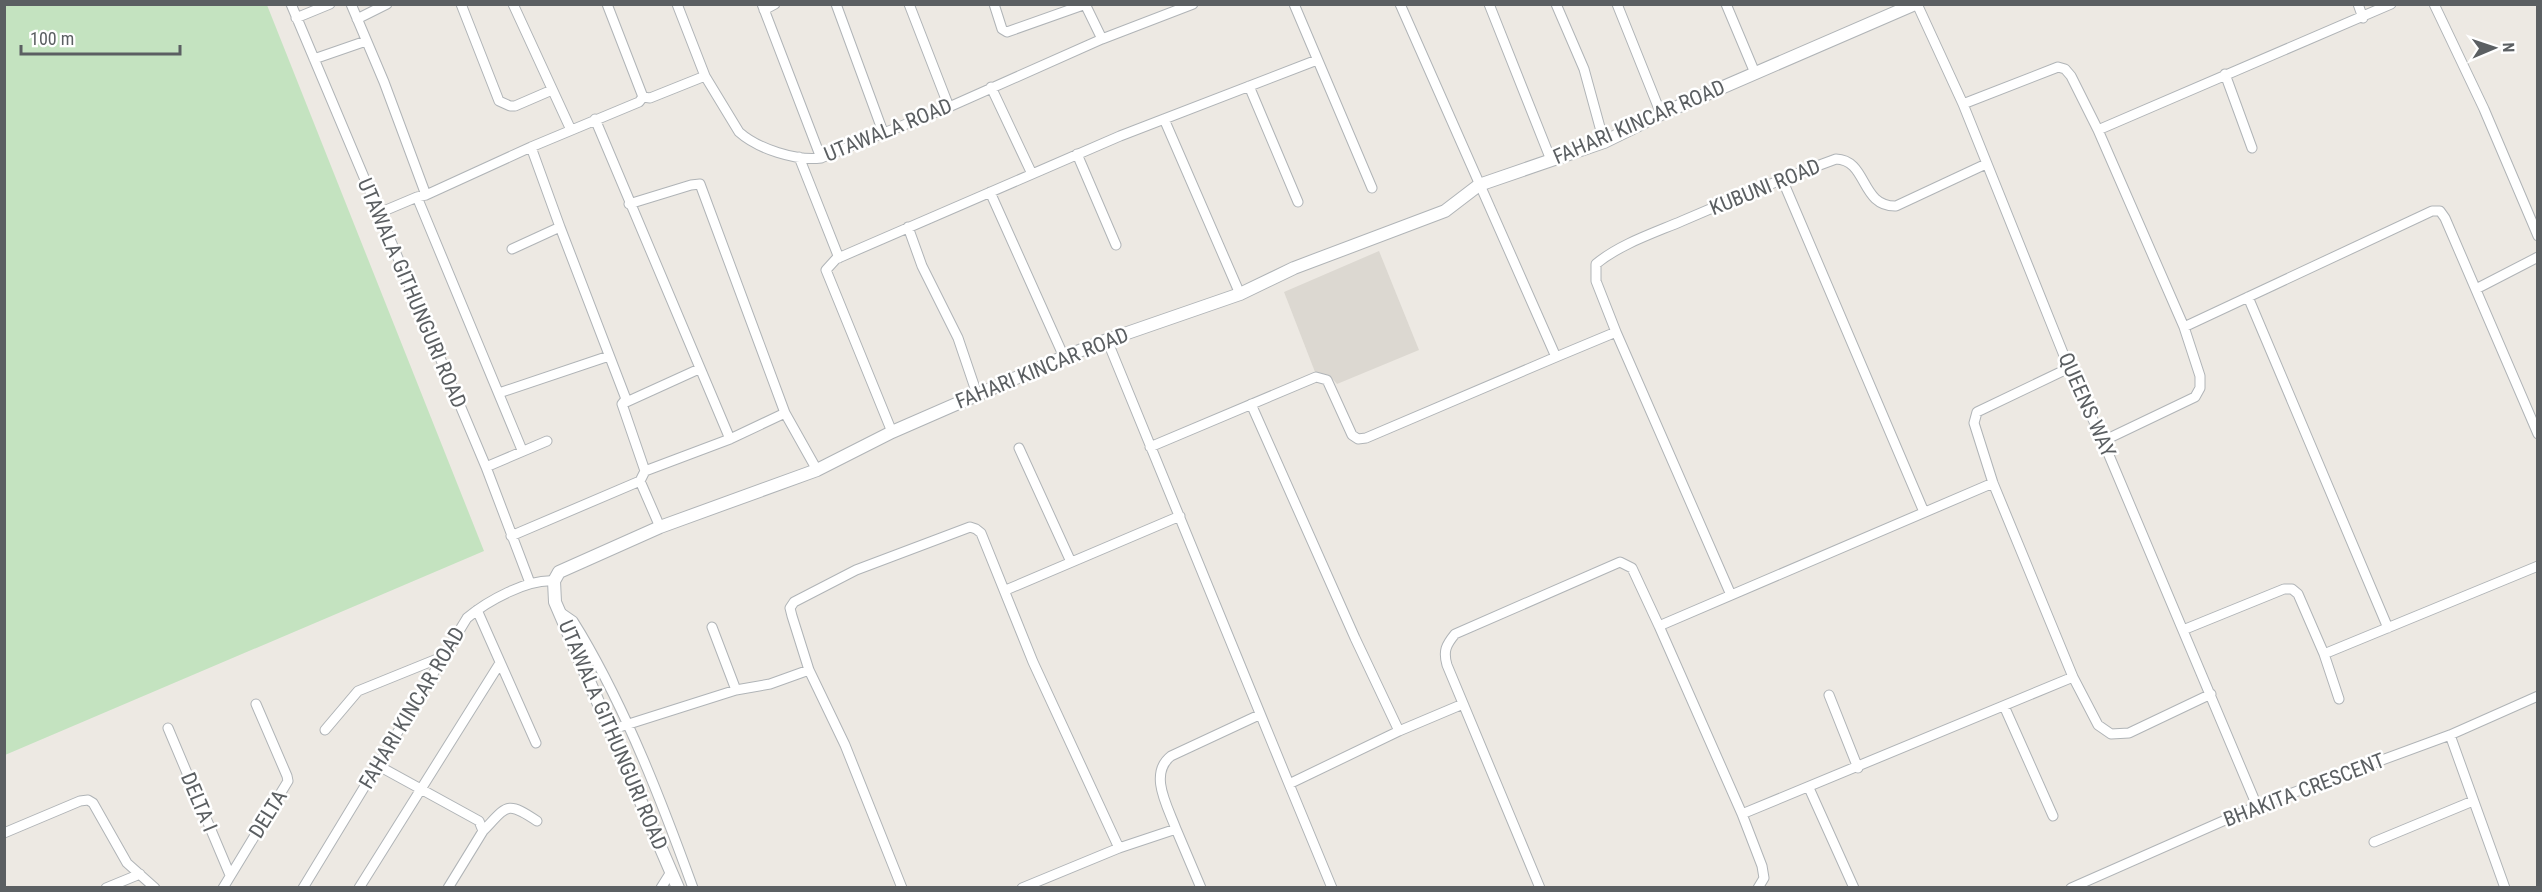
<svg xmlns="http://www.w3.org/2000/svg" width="2542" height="892" viewBox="0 0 2542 892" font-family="'Roboto Condensed',sans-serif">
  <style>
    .education { fill: #dcd8d1 }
    .green { fill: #c4e3c0 }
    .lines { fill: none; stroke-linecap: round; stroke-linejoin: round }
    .minor-casing { stroke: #b0b4b7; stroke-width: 11 }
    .tertiary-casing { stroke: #b0b4b7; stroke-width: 14 }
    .minor { stroke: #fff; stroke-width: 9 }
    .tertiary { stroke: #fff; stroke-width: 12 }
    .labels { text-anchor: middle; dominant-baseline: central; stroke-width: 5; stroke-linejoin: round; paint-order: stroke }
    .street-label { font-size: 21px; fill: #5b5f62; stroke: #fff }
  </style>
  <rect width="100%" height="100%" fill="#ede9e3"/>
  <path class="education" d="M1379 251 1419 350 1337 384 1330 376 1315 372 1284 292Z"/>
  <path class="green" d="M5 4 267 5 484 551 5 755Z"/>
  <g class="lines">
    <g class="minor-casing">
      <path id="minor" d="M291 4 486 467 530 583
        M351 4 384 82 426 195
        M461 4 499 101 510 106H515L552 90
        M513 4 571 130
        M607 4 643 97
        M677 4 705 76
        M762 4 821 158
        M836 4 883 132
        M909 4 949 107
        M994 4 1002 29 1007 32 1086 4
        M1085 4 1102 39
        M1294 4 1372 188
        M1400 4 1556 357 1616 332 1731 595
        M1489 4 1551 160
        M1556 4 1584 69 1604 142
        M1617 4 1661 114
        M1726 4 1755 73
        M1917 4 1963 104 2069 368 2103 441 2257 806
        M2358 4 2363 18
        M2434 4 2484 109 2538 236
        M764 10 775 4
        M296 18 330 4
        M357 19 387 4
        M314 59 366 41
        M2225 74 2252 148
        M1249 86 1298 202
        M991 87 1032 174
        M1963 104 2058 67 2065 69 2071 76 2098 130 2184 327 2200 376V388L2195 397 2103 441
        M595 119 730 439
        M1164 119 1240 294
        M2098 130 2391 4
        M531 147 560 227
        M1077 154 1116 245
        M799 157 839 258
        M1782 179 1924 512
        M990 192 1064 357
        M417 197 522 450
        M629 204 691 185 700 184 785 413 817 470
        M379 213 417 197 426 195 531 147 639 102 643 97 650 98 705 76 739 132C758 149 796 161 821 158L949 107 1102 39 1193 4
        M908 227 922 266 958 338 977 394
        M512 249 560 227 626 399 622 404 645 471
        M2476 289 2538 257
        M2248 297 2388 628
        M2184 327 2432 211H2440L2445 218 2538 434
        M1616 332 1596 281V264C1620 244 1654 233 1682 221 1733 199 1784 178 1836 159 1868 160 1860 207 1896 206L1986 164
        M1107 340 1289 784 1399 731 1463 704
        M499 393 609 356
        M622 404 699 369
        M1251 404 1355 638 1399 731
        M892 432 826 270 836 259 1120 136 1317 60
        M1150 447 1316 377 1327 380 1352 435 1358 439 1366 438 1556 357
        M1019 448 1071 562
        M486 467 547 441
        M640 481 660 527
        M511 536 640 481 645 471 730 439 785 413
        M1006 590 1180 516
        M477 610 536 743
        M560 612 573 621 581 634C628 714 661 800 693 888
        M712 627 736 690 770 684 809 670 792 616 790 608 794 602 856 570 970 527 976 529 981 533 1033 662 1119 848
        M2183 630 2284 589H2292L2298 594 2324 654 2339 699
        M2324 654 2538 566
        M809 670 845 745 902 888
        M2073 677 2098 725 2111 734 2129 733 2211 694
        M1829 695 1858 768
        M2004 706 2053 816
        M168 728 230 875
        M325 730 358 691 442 657
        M610 730 736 690
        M2450 735 2505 888
        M377 765 479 821 483 831 448 888
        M1289 784 1332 888
        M1809 788 1854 888
        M1742 814 2073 677 1993 483 1974 423 1977 412 2069 368
        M1176 829C1168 807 1148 774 1171 756L1259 715
        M483 831C507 806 506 800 537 821
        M4 833 80 801 88 800 93 803 127 863 155 888
        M2374 842 2473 801
        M106 888 140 874
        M223 888 288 781 287 776 256 704
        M303 888 467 618C487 601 527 579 554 581
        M359 888 500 663
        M661 888 671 872
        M1022 888 1119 848 1176 829 1201 888
        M1540 888 1447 665C1443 651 1446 645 1455 634L1620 562 1632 568 1659 626
        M1758 888 1764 878 1762 866 1742 814 1659 626 1993 483
        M2071 888 2257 806 2450 735 2538 696"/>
    </g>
    <g class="tertiary-casing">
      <path id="tertiary" d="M678 888 555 602 554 581 559 572 660 527 817 470 892 432 1064 357 1107 340 1240 294 1294 268 1445 211 1479 185 1604 142 1661 114 1915 4"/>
    </g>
    <use href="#minor" class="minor"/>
    <use href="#tertiary" class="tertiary"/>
  </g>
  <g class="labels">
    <g class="street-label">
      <text transform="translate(1639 122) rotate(-23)">FAHARI KINCAR ROAD</text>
      <text transform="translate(888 130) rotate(-22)">UTAWALA ROAD</text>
      <text transform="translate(1765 187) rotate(-22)">KUBUNI ROAD</text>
      <text transform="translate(412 293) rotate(67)">UTAWALA GITHUNGURI ROAD</text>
      <text transform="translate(1042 368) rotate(-22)">FAHARI KINCAR ROAD</text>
      <text transform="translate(2087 405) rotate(66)">QUEENS WAY</text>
      <text transform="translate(412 708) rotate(-59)">FAHARI KINCAR ROAD</text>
      <text transform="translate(613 735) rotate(67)">UTAWALA GITHUNGURI ROAD</text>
      <text transform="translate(2304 790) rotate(-21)">BHAKITA CRESCENT</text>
      <text transform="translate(199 802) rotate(67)">DELTA I</text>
      <text transform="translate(268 814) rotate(-58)">DELTA</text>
    </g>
  </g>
  <rect width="2542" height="892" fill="none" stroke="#5b5f62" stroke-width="12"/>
  <g transform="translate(2494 48) rotate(88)" stroke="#ffffff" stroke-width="4.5" paint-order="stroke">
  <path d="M0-4.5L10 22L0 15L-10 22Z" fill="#5b5f62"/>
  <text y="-9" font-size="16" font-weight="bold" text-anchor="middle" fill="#5b5f62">N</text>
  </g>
  <path d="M21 45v9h159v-9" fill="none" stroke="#5b5f62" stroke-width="3"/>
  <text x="30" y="45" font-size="18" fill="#5b5f62" stroke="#ffffff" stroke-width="4.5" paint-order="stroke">100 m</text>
</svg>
